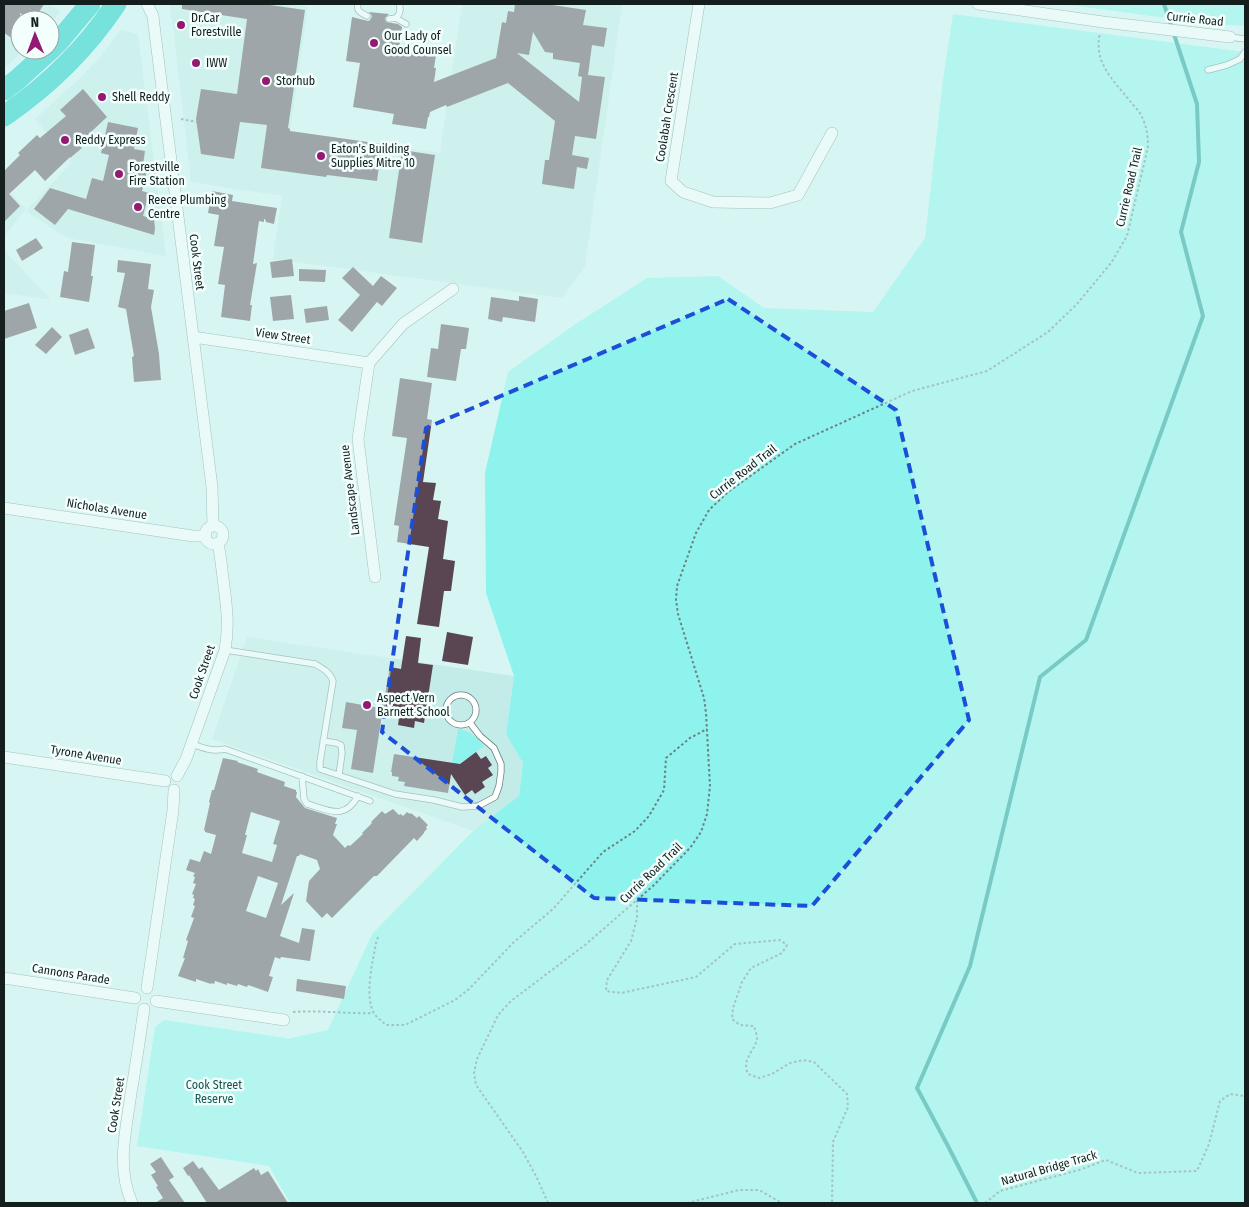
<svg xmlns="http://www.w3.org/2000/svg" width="1249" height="1207" viewBox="0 0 1249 1207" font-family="'Fira Sans Condensed',sans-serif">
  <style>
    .built { fill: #c3ebe7 }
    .green { fill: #8df3ec }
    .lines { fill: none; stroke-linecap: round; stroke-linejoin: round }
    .stream { stroke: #06948e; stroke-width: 4 }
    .building { fill: #5a4652; fill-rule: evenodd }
    .lane-casing { stroke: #678381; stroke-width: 7 }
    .street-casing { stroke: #678381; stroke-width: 12 }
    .highway-casing { stroke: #fff; stroke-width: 22 }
    .path { stroke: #6d8280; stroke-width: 2; stroke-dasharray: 2.5 2.5; stroke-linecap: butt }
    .lane { stroke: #fff; stroke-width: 5.5 }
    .street { stroke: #fff; stroke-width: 11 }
    .highway { stroke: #03cac2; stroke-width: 21 }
    .marked { fill: none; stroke: #1d4ed8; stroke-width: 4; stroke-dasharray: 10 6; stroke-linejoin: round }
    .poi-dot { fill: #951973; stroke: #f3fffd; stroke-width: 2 }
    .labels { text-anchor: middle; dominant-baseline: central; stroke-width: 5; stroke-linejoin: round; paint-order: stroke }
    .poi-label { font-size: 12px; fill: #131e1d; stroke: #f3fffd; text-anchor: start }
    .street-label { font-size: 12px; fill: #131e1d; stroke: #f3fffd }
    .park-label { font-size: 12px; fill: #155753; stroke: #f3fffd }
  </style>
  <rect width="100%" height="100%" fill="#d7f6f3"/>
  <path class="built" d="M4 4H49L61 11 50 24V20H20V50H24L4 69Z
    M169 4H284L308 7 290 131 440 153 462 4H622L585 267 562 298 273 259 282 196 191 182 173 27Z
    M121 30 138 34 166 256 67 238 26 211 71 163 35 119 82 76 101 56Z
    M4 186 26 209 4 237Z
    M4 250 51 300 4 293Z
    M247 637 514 676 506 734 523 763 519 796 473 831 212 739Z"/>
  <path class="green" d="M1063 4H1245V26L1209 24Z
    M953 14 1245 52V1203H290L269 1166 137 1146 155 1027 164 1020 287 1038V1039L328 1030 372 934 473 831 519 796 523 763 506 734 514 676 486 593 485 473 508 372 574 325 647 278 718 276 764 308 873 312 925 238 943 79Z
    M458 729C472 732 475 736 484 746L451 770Z"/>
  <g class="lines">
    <path class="stream" d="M977 1203 949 1148 917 1088 970 966 1040 677 1086 640 1203 316 1181 232 1199 162 1197 104 1164 4"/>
  </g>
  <path class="building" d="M4 4H44L34 20H32L20 13V43L4 33Z
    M182 4H263L305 10 288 128 290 129V131L382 144 377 181 327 175 326 177 261 168 267 125 240 122 234 159 201 154 196 119 201 89 237 94 247 19 182 9Z
    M515 4H546L586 10 583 25 607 28 604 47 592 45 588 75 605 77 596 139 575 136 572 155 589 158 587 169 577 167 574 189 542 184 545 160H549L555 121 508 83 447 107 446 105 430 112 429 117H428L426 129 392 124 394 114 353 107 360 63 346 61 352 17 368 21 370 20 372 16 369 12 389 14 385 18 386 22 398 24 402 27 399 49 436 55 434 68H436L434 82 496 58 502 22 506 23 508 11 514 12ZM533 32 545 52 553 53V59L580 63 578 76 582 77 579 102 517 53 529 55Z
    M83 89 107 117 78 144 82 148 70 158V157L45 181 35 170 9 194 20 206 4 222V171L20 155 18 153 37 135 40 138 66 116 60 110Z
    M108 122 138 128 134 149 145 151 143 165 148 166 142 191 149 193 143 216 154 219 155 229 154 235 68 209 55 225 34 209 50 188 86 199 92 178 103 181 109 155 101 153Z
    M402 150 435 155 422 243 389 238Z
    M212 191 233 195 232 201 277 208 274 224 266 222 265 219H264V222L259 221 253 264 257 263 250 305H252L250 321 221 317 225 285 218 284 224 247 214 246 219 215 208 213Z
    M36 238 43 248 22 261 16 250Z
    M72 242 95 245 91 276H93L89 302 60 297 64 271 68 272Z
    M292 259 294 276 272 278 270 262Z
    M118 260 151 264 148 289 154 290 151 307 159 354 161 380 134 382 132 357 134 356 126 309 118 307 125 273 117 272Z
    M353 267 373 286 381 276 397 288 382 306 377 302 352 332 338 320 360 295 342 278Z
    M299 269 326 270 325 282 299 281Z
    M291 295 294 319 273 321 270 297Z
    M519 296 538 299 535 322 503 317 502 322 488 319 491 297 519 301Z
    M29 303 37 328 4 339V311Z
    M327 306 329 320 306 323 304 309Z
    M441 324 469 328 466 349H461L456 381 427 377 431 348 438 349Z
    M52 327 62 337 46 354 35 345Z
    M88 328 95 348 75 355 69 335Z
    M400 378 432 383 427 419 432 420 423 482 436 483 433 500 441 501 438 519 448 521 443 559 455 561 451 591H444L439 627 417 624 429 547 397 542 399 526 394 525 407 438 392 436Z
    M447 632 473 637 468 665 442 661Z
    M406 636 421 638 418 663 433 665 424 723 415 721 414 728 398 725 399 718 382 715 373 773 351 769 357 730 342 728 346 702 380 708 382 695H385L390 667 401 669Z
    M476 752 481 759 486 756 492 765 488 768 493 775 482 782 485 787 475 794 472 790 465 795 451 774 448 793 404 786 405 782 398 781 399 777 392 776V772H391L394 754 460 764Z
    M223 758 238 761 237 762 258 769 257 772 285 782 284 786 296 790V792H297L296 797 305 808 337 818 335 824H337L333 835 345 848 348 845 350 846 363 834 362 833 372 823 371 822 382 811 385 814 393 809 399 815 401 814 403 816 407 812 410 814 411 813 417 818 419 816 428 825 426 827 427 829 424 832V833L417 841 414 838 377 876H374L332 918 327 913 322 918 306 901 309 881 320 869 317 860 300 854 299 856H297L281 905 294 893 280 936 299 943 302 928 315 930 310 961 281 957 280 959 275 957 269 976 273 977 268 992 248 985 247 987 238 984 237 986 227 983V985L215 981 214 984 211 983V984L196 979V982L178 976 185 958H183L188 941 186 940 194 918 191 917 195 906 193 905 195 899 193 898 194 895 192 894 196 884 193 883 195 877 193 876 195 873 186 870 190 859 200 862 204 851 211 854 216 835 205 832V831L204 830 210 803 209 802 212 790H214ZM251 812 280 821 273 844 277 845 272 862 242 853 247 835H245ZM258 876 278 883 266 918 246 911Z
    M297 979 346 986 344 999 296 991Z
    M161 1157 174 1177 169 1180 185 1203H155L163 1198 156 1187 158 1186 151 1175 156 1172 150 1164Z
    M193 1161 199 1169 202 1167 219 1190 254 1168 256 1171 258 1169 261 1175 268 1171 288 1203H207L189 1175 188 1176 183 1168Z"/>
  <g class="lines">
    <g class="lane-casing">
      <path id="lane" d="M358 4C356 11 361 13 367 16
        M396 18 406 24
        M389 19 396 18C400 14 401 9 399 4
        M1230 37 1245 39
        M1208 70 1227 65 1240 59 1245 52
        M225 650 315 664C322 668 330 672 333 681L320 762V769L395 794 434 800 462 807 478 806 495 797 499 786 501 772V764L494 748 480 736 470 723
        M446 710a15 15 0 1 1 30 0a15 15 0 1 1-30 0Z
        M323 741 336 743 341 745 342 753 339 775
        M192 744C204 748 212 752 225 749L370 801
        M302 776 304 799 307 804C329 810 344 821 358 796"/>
    </g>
    <g class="street-casing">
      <path id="street" d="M147 4 153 16 154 25 212 487 213 526
        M699 4 671 181 683 192 713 202 770 203 798 195 832 133
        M978 4 1103 22 1230 37
        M193 337 369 363
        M4 508 193 536H206
        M205 535a9 9 0 1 1 18 0a9 9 0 1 1-18 0Z
        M375 577 358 439 369 363 403 324 453 289
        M4 757 165 781
        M177 776 186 759 225 650C229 626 227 609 224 586 222 572 221 557 218 543
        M4 978 135 998
        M147 988 173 810 174 790
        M156 1001 284 1020
        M132 1203C116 1166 126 1132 131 1093 136 1065 140 1037 144 1009"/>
    </g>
    <g class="highway-casing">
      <path id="highway" d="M50 50 59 41 90 4
        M4 90 18 79 50 50
        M4 116C48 86 86 49 116 4"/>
    </g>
    <path class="path" d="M181 119 197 122
      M637 900V918L631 941 607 980 606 991 621 993 696 977 735 944 780 940 787 945 782 953 751 968 742 982 733 1008 732 1019 740 1025 754 1026C755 1030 757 1035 757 1039 755 1051 741 1059 748 1074L759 1078 772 1074 790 1063 803 1060 814 1062 847 1094 848 1107 833 1142 832 1203
      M378 937 376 943C373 961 364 996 374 1013 377 1018 382 1021 386 1025H405L455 1000 469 989 514 942 553 909 603 852 635 831 649 816 664 790 666 758 690 738 707 729
      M293 1012C320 1010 347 1014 374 1013
      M548 1203 537 1178 523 1152 476 1085 474 1073 477 1059 498 1015 511 1001 585 945 653 886 690 848 701 832 707 814 710 786 706 713 704 698 678 614 676 600 677 586 696 533 709 510 728 492 795 444 912 391 987 371 1048 332 1077 304 1111 263 1127 236 1148 147C1148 134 1146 124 1140 113 1137 109 1133 105 1130 101 1113 80 1093 62 1100 33
      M687 1203 739 1190H759L782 1203
      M985 1203 1000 1191 1079 1170 1106 1160 1138 1173 1197 1171 1209 1144 1220 1101 1230 1094 1245 1096"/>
    <use href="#lane" class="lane"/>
    <use href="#street" class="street"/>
    <use href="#highway" class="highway"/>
  </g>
  <path d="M0 0H1249V1207H0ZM728 299 896 410 969 720 812 906 594 898 382 732 426 428Z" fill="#d7f6f3" fill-opacity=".55" fill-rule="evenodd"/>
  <path class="marked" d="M728 299 896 410 969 720 812 906 594 898 382 732 426 428Z"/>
  <g class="poi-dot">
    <circle cx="181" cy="25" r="5"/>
    <circle cx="374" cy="43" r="5"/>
    <circle cx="196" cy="63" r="5"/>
    <circle cx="266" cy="81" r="5"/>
    <circle cx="102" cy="97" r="5"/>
    <circle cx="65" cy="140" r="5"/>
    <circle cx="321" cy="156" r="5"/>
    <circle cx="119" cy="174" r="5"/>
    <circle cx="138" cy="207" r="5"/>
    <circle cx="367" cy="705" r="5"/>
  </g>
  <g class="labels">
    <g class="poi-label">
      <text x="191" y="18">Dr.Car<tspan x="191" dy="14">Forestville</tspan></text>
      <text x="384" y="36">Our Lady of<tspan x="384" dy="14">Good Counsel</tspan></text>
      <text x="206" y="63">IWW</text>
      <text x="276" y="81">Storhub</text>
      <text x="112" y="97">Shell Reddy</text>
      <text x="75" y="140">Reddy Express</text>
      <text x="331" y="149">Eaton's Building<tspan x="331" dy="14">Supplies Mitre 10</tspan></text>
      <text x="129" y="167">Forestville<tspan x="129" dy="14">Fire Station</tspan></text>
      <text x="148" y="200">Reece Plumbing<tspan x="148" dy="14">Centre</tspan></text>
      <text x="377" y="698">Aspect Vern<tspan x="377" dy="14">Barnett School</tspan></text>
    </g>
    <g class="street-label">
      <text transform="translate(1195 19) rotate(6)">Currie Road</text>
      <text transform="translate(667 117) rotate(-81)">Coolabah Crescent</text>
      <text transform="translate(1129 187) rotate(-77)">Currie Road Trail</text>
      <text transform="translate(197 262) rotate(83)">Cook Street</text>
      <text transform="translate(283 336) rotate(8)">View Street</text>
      <text transform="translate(743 472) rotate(-38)">Currie Road Trail</text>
      <text transform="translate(350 490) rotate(-97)">Landscape Avenue</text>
      <text transform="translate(107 509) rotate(9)">Nicholas Avenue</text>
      <text transform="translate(202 672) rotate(-71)">Cook Street</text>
      <text transform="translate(86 755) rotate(9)">Tyrone Avenue</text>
      <text transform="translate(651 873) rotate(-44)">Currie Road Trail</text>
      <text transform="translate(71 974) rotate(9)">Cannons Parade</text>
      <text transform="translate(116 1105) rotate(-81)">Cook Street</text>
      <text transform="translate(1049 1168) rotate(-16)">Natural Bridge Track</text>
    </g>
    <g class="park-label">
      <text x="214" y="1085">Cook Street<tspan x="214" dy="14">Reserve</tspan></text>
    </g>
  </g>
  <rect width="1249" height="1207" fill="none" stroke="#131e1d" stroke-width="10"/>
  <g transform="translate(35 35) rotate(359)"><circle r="24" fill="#f3fffd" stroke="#99a5a3"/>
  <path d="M0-4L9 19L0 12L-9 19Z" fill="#951973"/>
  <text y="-8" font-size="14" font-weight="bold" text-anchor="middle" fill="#131e1d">N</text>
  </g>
</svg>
